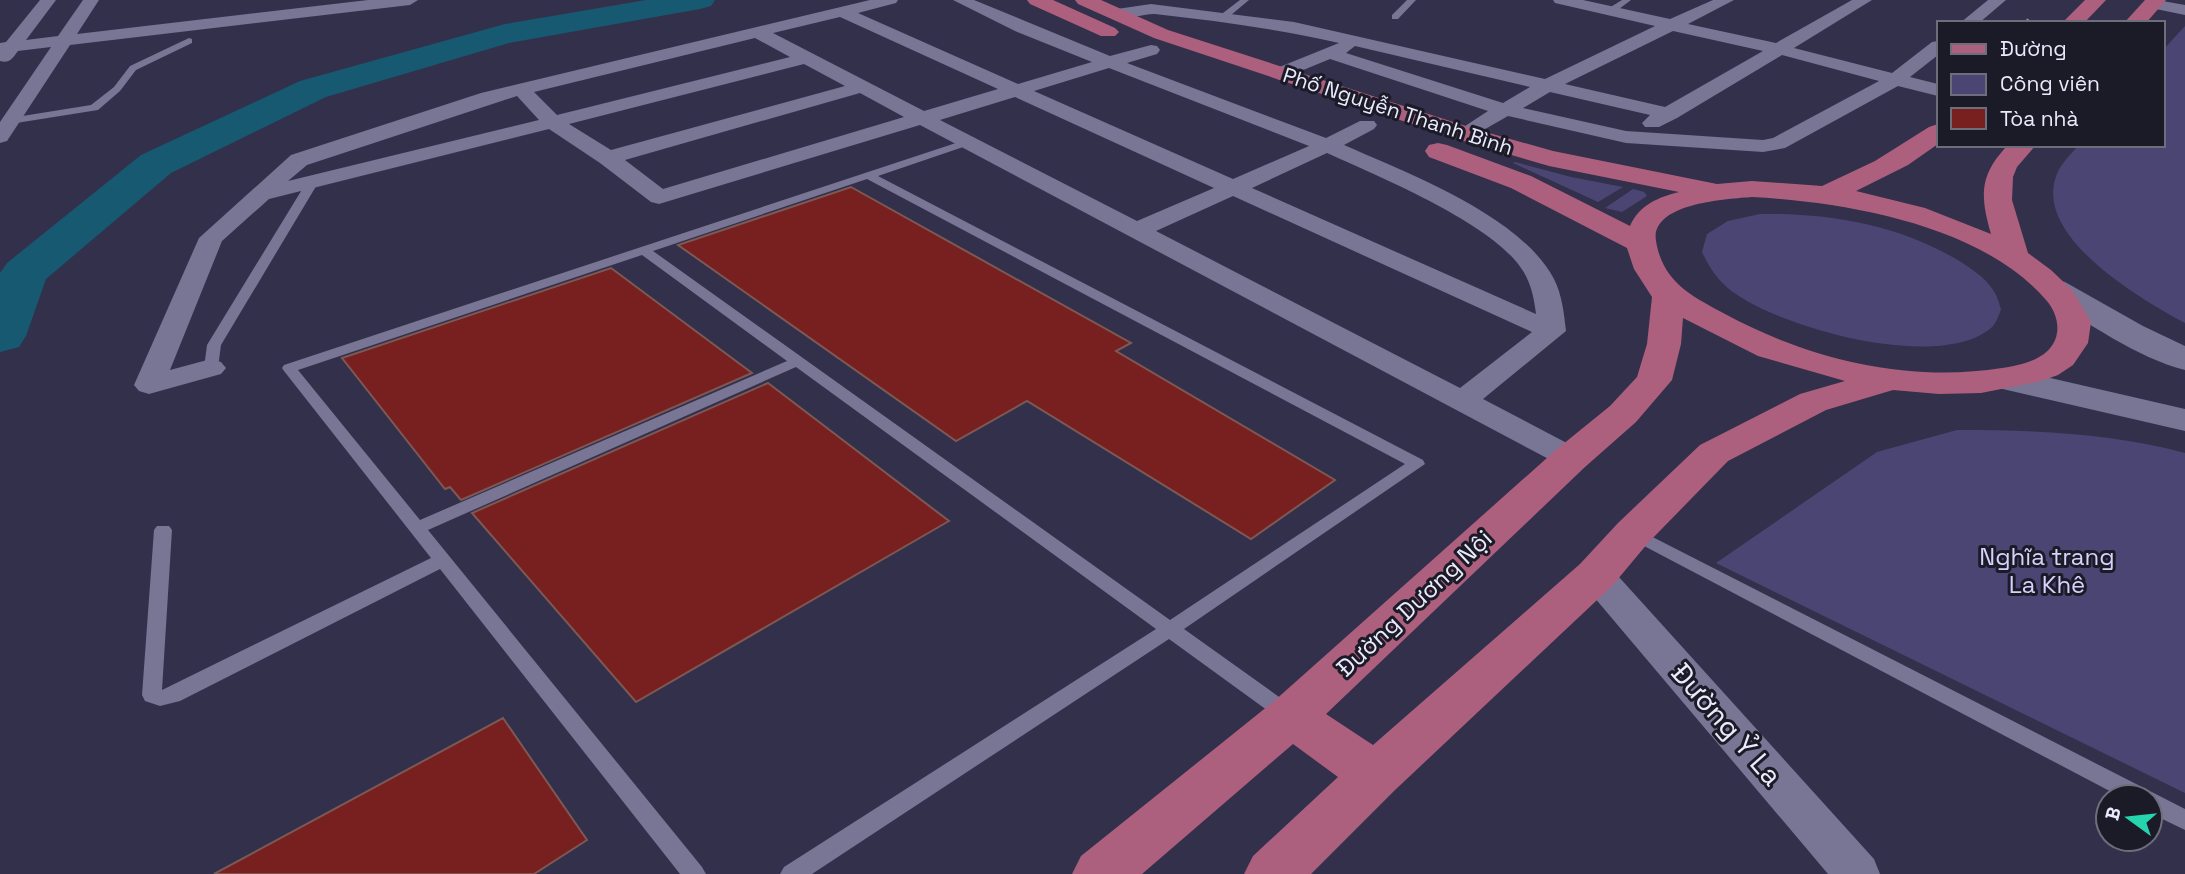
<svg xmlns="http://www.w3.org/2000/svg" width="2185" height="874" viewBox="0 0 2185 874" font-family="'Space Grotesk',sans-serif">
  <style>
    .green { fill: #4b4574 }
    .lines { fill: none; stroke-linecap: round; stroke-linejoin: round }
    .river { fill: #175970; fill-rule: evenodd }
    .building { fill: #78201f; stroke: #7d5854; stroke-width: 2 }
    .path { stroke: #9290a7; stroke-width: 2.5; stroke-dasharray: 4.5 2; stroke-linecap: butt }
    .service { fill: #787595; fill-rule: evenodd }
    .minor { fill: #787595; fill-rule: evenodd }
    .secondary { fill: #787595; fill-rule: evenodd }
    .primary { fill: #ad607d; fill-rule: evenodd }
    .labels { text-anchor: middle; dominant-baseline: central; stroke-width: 6; stroke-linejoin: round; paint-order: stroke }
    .far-street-label { font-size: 21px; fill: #ebeafc; stroke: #1b1a27 }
    .park-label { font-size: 24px; fill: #d4d1fd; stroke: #1b1a27 }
    .street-label { font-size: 24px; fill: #ebeafc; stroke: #1b1a27 }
    .near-street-label { font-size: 28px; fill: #ebeafc; stroke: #1b1a27 }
  </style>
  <rect width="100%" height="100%" fill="#33304c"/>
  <path class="green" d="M2185 26V323C2144 301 2038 240 2055 180 2058 166 2069 156 2079 145H2162V51Z
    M1515 162 1571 177 1623 187 1598 202 1513 163Z
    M1633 189 1644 192 1647 196 1622 212 1605 208Z
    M1760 214C1828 213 1896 224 1956 259 1969 267 1985 277 1993 290 1997 295 1999 303 2001 309 1999 315 1996 324 1991 328 1940 371 1790 330 1739 296 1721 285 1711 271 1702 252L1707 234 1728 221Z
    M1957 430C2034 430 2111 433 2185 453V793L1716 563 1877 452Z"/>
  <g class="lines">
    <path class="river" d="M646 0H715L711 6 700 9 509 43 326 97 171 173 46 279 26 336 19 347 0 352V273L7 263 141 155 300 81 505 24Z"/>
  </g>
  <path class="building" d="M851 187 1131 343 1116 351 1335 480 1251 539 1027 401 956 441 678 245Z
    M611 268 752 373 461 500 450 487 445 489 342 358Z
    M768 383 949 521 636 702 472 513Z
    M503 718 587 840 534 874H214Z"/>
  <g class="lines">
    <path class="path" d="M2026 23 2028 19"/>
    <path class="service" d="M1240 0H1249L1225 20H1219V16Z
      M1407 0H1416L1398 19H1392V15Z
      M1622 0H1631L1615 12H1609V8Z
      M189 38 192 39V43L136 70 120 91 98 110 10 124 5 121 10 118 91 105 114 87 130 66Z
      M965 140 970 143 969 145 878 176 1423 460 1425 464 1184 629 1296 709 1299 715 1296 721 1289 723 1282 721 1169 639 812 874H780L784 867 1156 629 796 367 428 530 702 867 706 874H680L440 569 180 701 160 706 145 701 142 695 154 530 157 526H169L172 530 162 690 431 558 284 371 282 368 284 365ZM867 179 1405 464 1170 620 653 251ZM642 255 787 361 420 520 298 370Z
      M312 180 318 183 221 345 218 368 211 372 206 371 204 368 207 345 306 183Z
      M1633 527 2185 809V830L2150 813V797H2121L1627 537 1624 533 1627 529Z"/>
    <path class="minor" d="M40 0H56L26 40 58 36 83 0H99L77 34 368 0H418L410 5 70 45 7 141 0 143V122L51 47 18 51C13 58 9 64 0 61V43L6 42Z
      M870 0H898L896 3 858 13 1018 84 1092 62 1015 31 953 0H974L1110 56 1151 45 1157 46 1160 50 1157 54 1127 63 1326 138 1360 121H1374L1377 125 1374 129 1344 145C1408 173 1521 216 1554 279 1562 295 1564 313 1566 331L1483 399 1582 451 1587 458 1582 465 1571 468 1560 465 920 125 659 204 651 202 600 163 549 129 269 199 222 241 170 370 211 359 221 362 226 368 221 374 149 394 139 391 134 385 199 238 291 155 481 93ZM840 17 998 89 924 111 773 33ZM755 38 790 57 557 115 534 92ZM804 64 845 86 611 150 569 124ZM1109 68 1309 146 1233 179 1034 91ZM860 93 904 117 663 189 625 160ZM517 96 539 120 288 181 307 165ZM1015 97 1214 188 1137 221 940 120ZM1327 153C1378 176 1491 223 1521 268 1531 282 1534 298 1536 314L1252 188ZM1233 196 1532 332 1460 388 1156 231Z
      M1553 0H1583L1670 19 1713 0H1734L1688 24 1776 43 1852 0H1872L1794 48 1892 73 1932 42 1938 41V55L1910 77 1938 84V96L1898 86 1785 148 1763 152 1626 143 1508 116 1466 140 1459 138 1456 134 1459 130 1488 111 1330 59 1279 80 1270 74 1272 70 1339 43C1279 29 1217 21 1155 14 1141 13 1119 25 1109 14L1117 9 1151 4 1294 22 1545 79 1655 26 1555 3ZM1673 31 1763 51 1665 107 1565 84ZM1355 46 1530 87 1503 103 1346 53ZM1782 55 1879 81 1773 138 1763 140 1626 131 1523 108 1550 92 1650 115 1642 123 1645 127H1659L1677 118Z
      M1988 0H2006L1979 23H1960Z
      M2157 0 2185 5V15L2146 7 2144 4 2146 1Z
      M1596 562 1609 566 1874 859 1880 874H1828L1583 584 1578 575 1583 566Z"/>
    <path class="secondary" d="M2054 279 2065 282 2143 326 2185 346V370C2137 358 2086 321 2043 296L2038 289 2043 282Z
      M2007 368 2185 409V431L1994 387 1989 379 1994 371Z"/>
    <path class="primary" d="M1027 0H1053L1115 28 1119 32 1115 36H1101L1030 4Z
      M1075 0H1101L1168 30 1475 129 1553 151 1717 184 1752 181 1822 186 1875 161 1929 127 1938 124V144L1908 165 1856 191 1925 208 1991 234C1980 196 1979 175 2008 145H2036L2017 167 2013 177 2012 200 2028 253 2051 270 2073 291 2091 322 2088 343 2073 365 2058 375 2041 381 1981 393 1939 394 1893 390 1826 410 1728 461 1648 543 1612 586 1394 791 1311 874H1244L1253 856 1338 777 1293 744 1142 874H1072L1081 856 1273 702 1557 449 1610 406 1637 377 1647 344 1652 297 1634 269 1627 248 1511 188 1429 157 1425 151 1429 145 1438 143 1447 145 1531 176 1630 226C1639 205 1659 197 1679 192L1549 166 1457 139 1154 38 1078 4ZM1752 197C1845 202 1982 225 2046 300 2056 311 2062 329 2053 344 2043 361 2019 365 2002 368 1908 383 1808 359 1725 314 1692 296 1663 283 1656 241 1650 203 1727 199 1752 197ZM1683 318 1758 356 1845 381 1800 394 1700 445 1618 523 1580 564 1373 745 1326 714 1585 467 1636 422 1672 380 1681 344Z
      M2085 0H2106L2084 23H2062Z
      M2145 0H2166L2146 23H2124Z"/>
  </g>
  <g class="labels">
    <g class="far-street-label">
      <text transform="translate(1398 111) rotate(18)">Phố Nguyễn Thanh Bình</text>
    </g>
    <g class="park-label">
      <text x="2047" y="556">Nghĩa trang<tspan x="2047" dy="28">La Khê</tspan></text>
    </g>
    <g class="street-label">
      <text transform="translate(1414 603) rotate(-43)">Đường Dương Nội</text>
    </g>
    <g class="near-street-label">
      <text transform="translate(1727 724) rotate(49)">Đường Ỷ La</text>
    </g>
  </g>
  <rect x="1937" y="21" width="228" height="126" fill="#1b1a27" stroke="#6e6d7c" stroke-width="2"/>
  <rect x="1951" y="44" width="35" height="10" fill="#ad607d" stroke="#6e6d7c" stroke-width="2"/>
  <text x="2000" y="56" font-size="21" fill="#ebeafc">Đường</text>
  <rect x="1951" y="74" width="35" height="21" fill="#4b4574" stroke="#6e6d7c" stroke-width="2"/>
  <text x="2000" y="91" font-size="21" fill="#ebeafc">Công viên</text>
  <rect x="1951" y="108" width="35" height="21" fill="#78201f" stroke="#6e6d7c" stroke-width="2"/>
  <text x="2000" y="126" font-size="21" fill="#ebeafc">Tòa nhà</text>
  <g transform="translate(2129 818) rotate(285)"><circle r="33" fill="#1b1a27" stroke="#6e6d7c" stroke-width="2"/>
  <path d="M0-5L12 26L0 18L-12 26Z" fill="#26d5ae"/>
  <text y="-10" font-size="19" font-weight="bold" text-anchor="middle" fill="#ebeafc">B</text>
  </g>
</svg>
